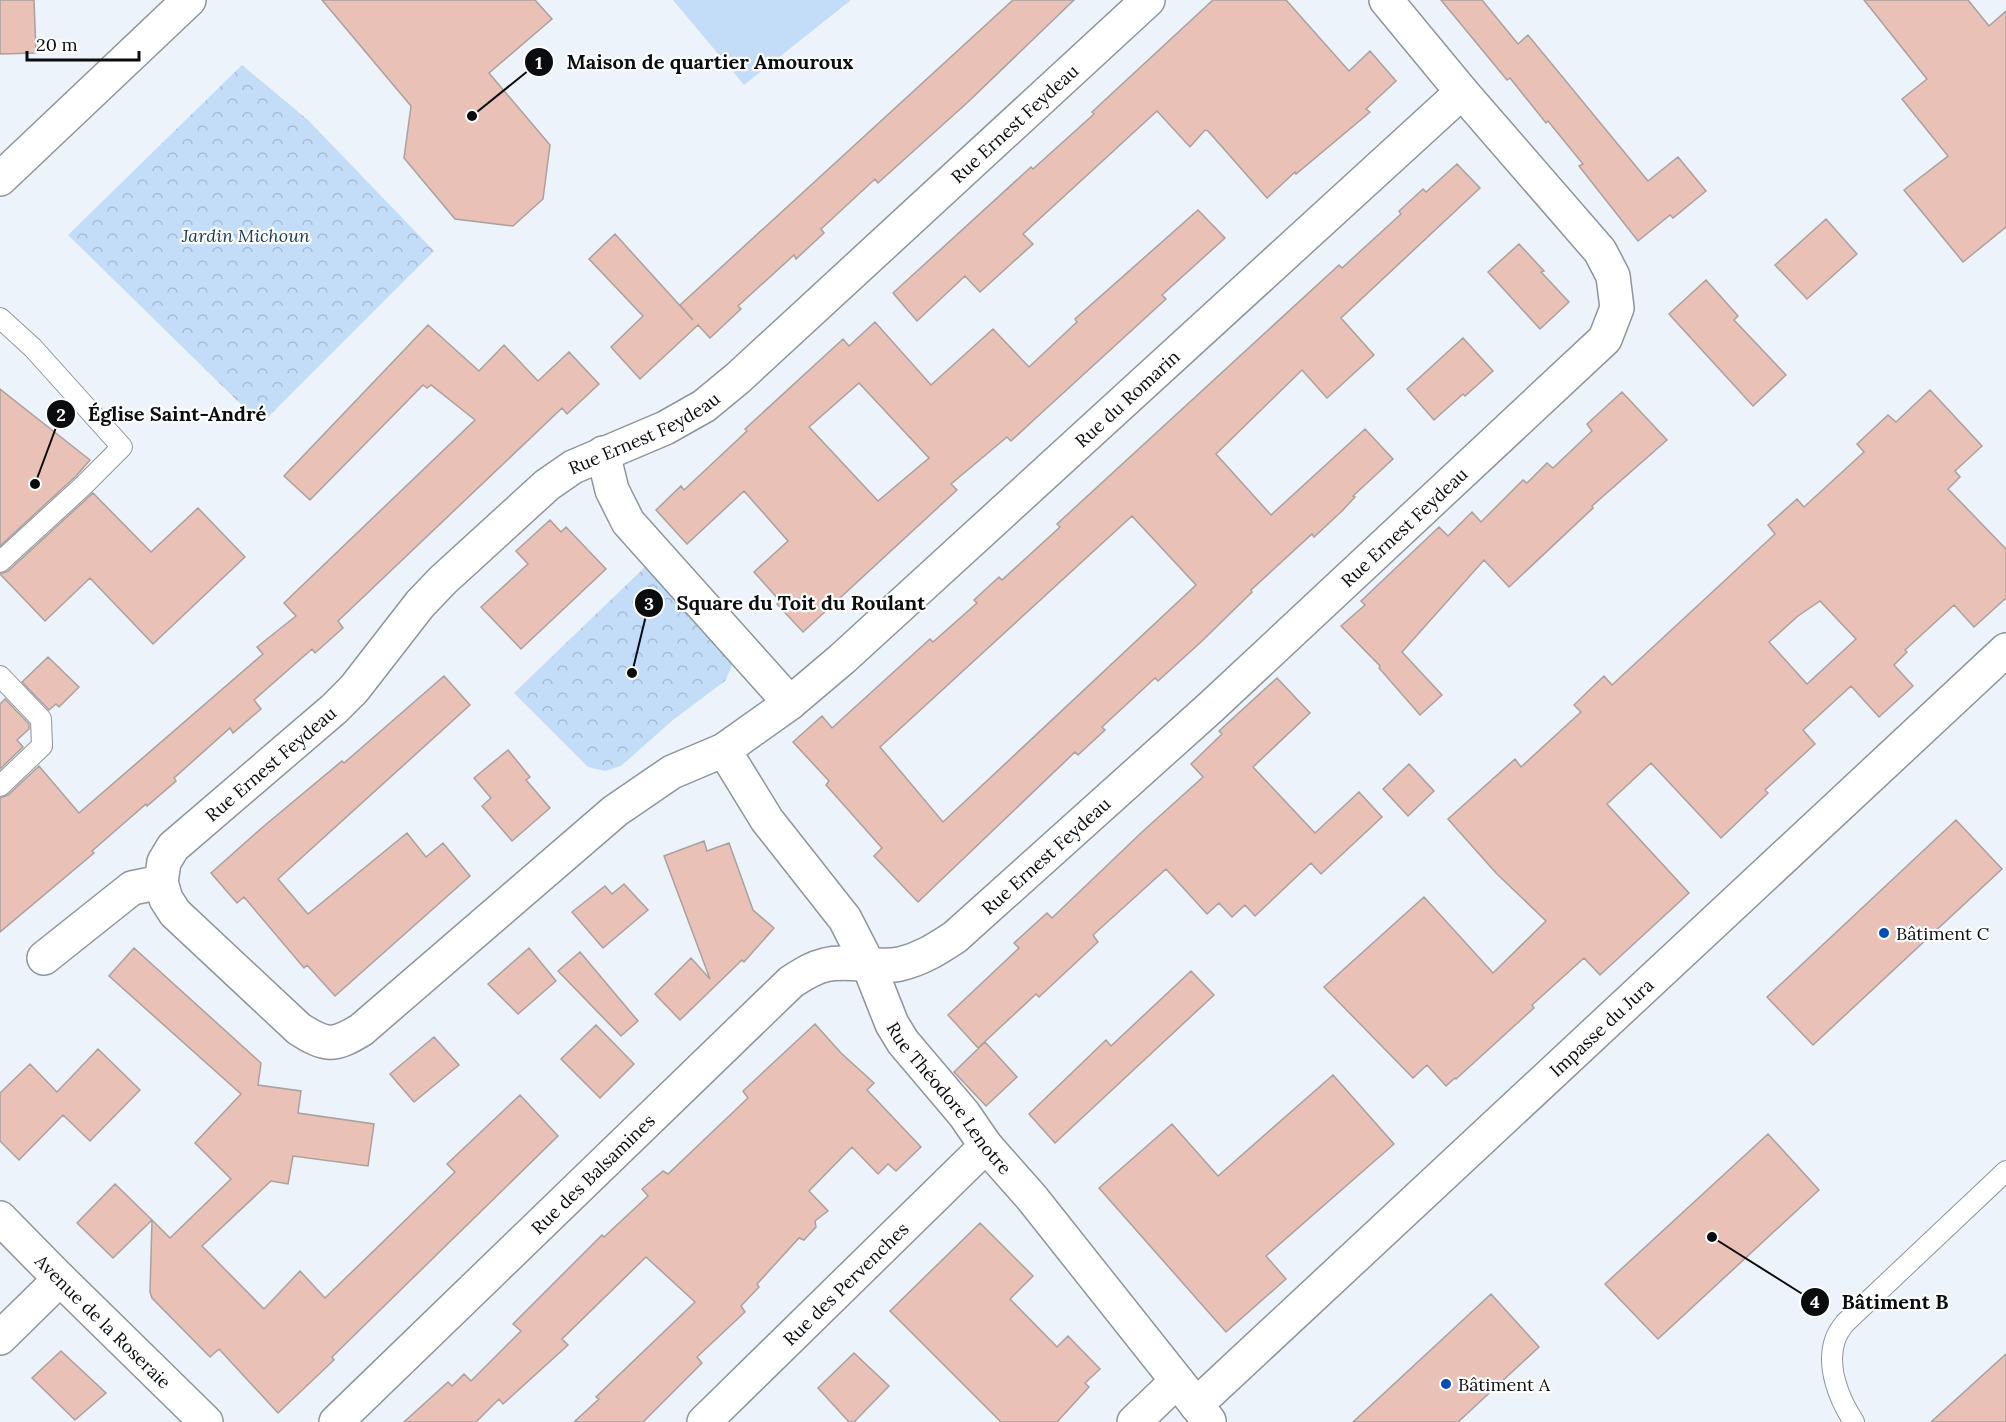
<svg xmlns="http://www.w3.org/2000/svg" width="2006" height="1422" viewBox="0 0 2006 1422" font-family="Lora,serif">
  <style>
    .forest { fill: url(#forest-crowns) }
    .garden { fill: #c3ddf9 }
    .building { fill: #e9c1b7; stroke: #aba09d; stroke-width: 1.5; fill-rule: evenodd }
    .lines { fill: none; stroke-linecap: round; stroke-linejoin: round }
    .service-casing { stroke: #8e959c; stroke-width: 22 }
    .minor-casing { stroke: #8e959c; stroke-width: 36 }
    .service { stroke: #fff; stroke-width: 20 }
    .minor { stroke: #fff; stroke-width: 33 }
    .poi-dot { fill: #004eb7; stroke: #fff; stroke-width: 2 }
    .labels { text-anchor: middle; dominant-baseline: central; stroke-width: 4.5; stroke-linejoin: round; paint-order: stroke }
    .street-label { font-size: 18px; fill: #0a0c0e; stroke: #fff }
    .park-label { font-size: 18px; font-style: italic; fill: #163e62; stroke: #fff }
    .poi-label { font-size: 18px; fill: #0a0c0e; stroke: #fff; text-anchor: start }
    .leader { fill: none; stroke: #0a0c0e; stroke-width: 2 }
    .callout-dot { fill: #0a0c0e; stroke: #fff; stroke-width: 2 }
    .mark-label { font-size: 18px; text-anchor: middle; font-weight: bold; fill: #fff }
    .callout-label { font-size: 20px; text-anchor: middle; font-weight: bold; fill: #0a0c0e; stroke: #fff; stroke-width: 4.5; stroke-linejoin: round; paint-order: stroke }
  </style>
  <defs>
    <pattern id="forest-crowns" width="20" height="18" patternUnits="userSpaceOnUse" patternTransform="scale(1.5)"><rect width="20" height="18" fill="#c3ddf9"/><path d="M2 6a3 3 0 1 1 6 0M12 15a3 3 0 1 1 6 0" fill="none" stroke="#a6bcd4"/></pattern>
  </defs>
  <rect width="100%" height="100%" fill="#ecf3fb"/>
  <path class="forest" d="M242 65 308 120 434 251 261 424 68 235Z
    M648 564 728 655 732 666 725 681 673 720 621 766 605 771 588 767 514 693Z"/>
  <path class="garden" d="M673 0H851L744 85Z"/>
  <path class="building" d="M0 0H34L36 53 0 54Z
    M322 0H535L552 19 489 73 550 145 543 199 513 226 455 219 404 158 411 106Z
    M1013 0H1074L968 102 878 183 875 179 821 229 824 233 796 259 794 255 738 306 741 309 710 338 698 325 640 379 611 347 643 316 589 259 615 234 693 320 680 305Z
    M1213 0H1286L1349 71 1370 51 1396 81 1366 109 1370 112 1296 174 1295 172 1267 198 1208 131 1205 130 1190 147 1157 111 1023 234 1033 244 980 292 965 276 917 321 893 293 1031 167 1033 169 1094 114 1092 112Z
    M1441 0H1482L1518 44 1528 35 1648 181 1678 157 1706 191 1673 218 1670 215 1638 241 1579 166 1583 164 1548 121 1546 123 1510 78 1507 80Z
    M1864 0H1968L1989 26 2006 11V227L1963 262 1904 190 1948 156 1902 99 1927 79Z
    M1457 164 1480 188 1341 318 1374 355 1327 398 1302 370 1216 454 1271 515 1365 429 1393 459 1353 496 1355 497 1342 511 1314 537 1312 534 1251 590 1252 592 1202 641 1158 681 1155 678 1102 727 1105 730 1078 755 1075 752 918 902 874 856 882 848 826 785 829 781 793 742 822 716 832 728 930 639 933 642 977 603 974 600 987 588 999 577 1002 580 1060 527 1057 524 1339 265 1342 268 1401 214 1399 211 1423 189 1426 192ZM1132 516 1196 585 943 822 880 747Z
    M1198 210 1225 238 1162 295 1166 299 1037 417 1011 441 1007 437 951 484 957 490 803 632 777 604 780 601 754 572 788 541 744 491 687 544 656 510 681 486 684 490 747 431 745 429 843 339 849 346 875 322 931 385 993 329 1029 367 1077 322 1075 319ZM859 383 929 458 878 501 809 427Z
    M1826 219 1857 254 1807 299 1775 265Z
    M1519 244 1544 271 1541 272 1569 302 1540 329 1488 272Z
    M1706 280 1738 316 1734 320 1786 375 1753 406 1669 314Z
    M428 325 479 371 504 345 538 381 569 352 599 384 567 414 562 408 338 621 343 628 315 653 312 649 254 700 261 709 233 733 230 728 174 778 176 781 147 806 146 804 92 851 94 853 0 932V798L8 795 39 766 79 813 263 654 257 647 296 616 284 603 475 420 431 385 427 388 423 385 310 500 284 476Z
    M1463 338 1493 371 1465 396 1463 394 1434 420 1407 389Z
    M0 389 90 460 76 476 0 546Z
    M1930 390 1982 446 1955 471 1960 477 1948 489 2006 549V598L1974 627 1954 605 1905 650 1907 652 1894 665 1913 686 1879 717 1851 686 1803 730 1815 744 1765 790 1768 793 1721 838 1651 763 1607 804 1689 893 1600 975 1584 958 1532 1005 1534 1008 1456 1079 1455 1078 1446 1086 1427 1065 1413 1078 1324 987 1424 897 1493 973 1546 921 1496 873 1448 819 1515 759 1521 767 1581 712 1574 705 1604 676 1612 685 1775 534 1768 525 1797 499 1804 507 1864 452 1857 444 1888 415 1896 422ZM1820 601 1856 639 1807 684 1769 642 1798 616Z
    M1622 392 1667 440 1592 506 1593 508 1509 587 1484 560 1402 652 1442 695 1420 715 1379 668 1380 666 1341 626 1365 605 1361 601 1439 527 1448 536 1472 512 1481 522 1523 480 1527 483 1547 463 1553 468 1592 431 1587 424Z
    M93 493 151 552 198 508 245 557 153 644 90 578 45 621 0 574 8 571Z
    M550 520 561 532 566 527 606 569 521 649 481 607 528 564 516 551Z
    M48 657 79 687 59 707 56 704 49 710 22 682Z
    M444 676 470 705 278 879 308 914 407 833 426 857 443 843 470 876 335 996 307 965 304 968 244 897 237 903 211 873 264 826 342 761 344 763Z
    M1277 678 1310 713 1253 767 1315 833 1359 792 1382 817 1321 874 1311 863 1255 916 1245 905 1232 917 1219 903 1207 914 1166 869 1093 935 1098 942 1039 997 1036 994 978 1048 948 1015 1019 948 1014 943 1047 913 1052 918 1142 832 1203 777 1191 764 1222 734 1219 731Z
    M5 699 29 724V729L17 740 23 747 0 769V704Z
    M508 750 530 777 526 780 550 808 512 841 482 806 491 798 474 778Z
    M1409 764 1434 791 1408 816 1383 789Z
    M1956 820 2002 869 1813 1045 1767 997Z
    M704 841 707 851 729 843 753 910 774 928 744 962 742 960 680 1020 655 994 691 958 710 979 664 856Z
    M624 884 648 910 603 948 572 912 605 886 612 894Z
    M134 948 261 1063 258 1085 301 1091 298 1113 374 1124 368 1166 293 1156 288 1184 271 1181 202 1246 264 1309 300 1271 325 1298 455 1172 447 1164 520 1095 558 1136 332 1357 334 1360 278 1413 219 1349 210 1357 152 1298 150 1292 152 1220 170 1238 231 1179 195 1143 241 1094 109 976Z
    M529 948 556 981 518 1014 488 984Z
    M580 952 638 1021 621 1036 558 971Z
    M1191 971 1214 995 1055 1143 1029 1114 1106 1040 1111 1046Z
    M815 1024 841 1053 874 1083 867 1090 921 1147 896 1171 888 1164 878 1174 852 1147 809 1191 828 1211 815 1221 816 1227 804 1240 799 1238 757 1284 759 1287 741 1306 745 1312 697 1357 702 1363 643 1422H574L599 1399 596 1397 695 1302 646 1257 562 1339 568 1345 503 1404 499 1399 476 1422H404L448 1382 452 1386 464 1374 471 1381 521 1331 513 1324 602 1235 604 1237 648 1196 642 1189 663 1171 668 1174 748 1098 743 1091Z
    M596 1025 634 1064 600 1098 561 1059Z
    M434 1037 459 1065 414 1102 390 1074Z
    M985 1042 1017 1077 986 1106 954 1072Z
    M98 1049 140 1090 90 1141 63 1115 19 1160 0 1141V1093L30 1064 57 1092Z
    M1333 1075 1394 1144 1266 1256 1286 1279 1226 1332 1099 1188 1172 1124 1218 1176Z
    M1768 1134 1819 1190 1658 1339 1605 1284Z
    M115 1184 152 1220 113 1258 77 1223Z
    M980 1223 1033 1276 1010 1299 1057 1347 1068 1336 1100 1369 1085 1383 1089 1387 1057 1422H1001L890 1311Z
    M1491 1294 1539 1347 1458 1422H1353Z
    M61 1351 106 1393 75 1420 32 1378Z
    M854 1353 889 1386 854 1422H849L818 1388Z
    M2006 1354V1422H1931Z"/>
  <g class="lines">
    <g class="service-casing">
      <path id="service" d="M0 318 33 348 122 447 84 485 0 562
        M0 676 41 719 42 746 0 786
        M1854 1422C1839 1399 1826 1367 1835 1340 1837 1334 1841 1328 1845 1323L2006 1171"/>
    </g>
    <g class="minor-casing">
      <g id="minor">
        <path d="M0 179 189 0"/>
        <path id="s1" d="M603 453 612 490 628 522 790 703 842 659 1462 92"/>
        <path id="s2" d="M724 750 767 820 845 919 869 966 892 1024 903 1042 964 1114 986 1146 1032 1198 1209 1421"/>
        <path d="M161 882 166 899 175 913 299 1029C326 1046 333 1047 361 1030L615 811 672 772 724 750 790 703"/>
        <path id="s3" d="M44 958 132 888 161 882 164 862 173 847 334 709 354 689 420 604 443 580 547 485 573 467 665 428 704 406 738 378 1148 0"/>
        <path id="s4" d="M0 1218 60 1279 206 1422"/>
        <path d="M0 1338 60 1279"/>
        <path id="s5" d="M1196 1405 2006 650"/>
        <path id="s6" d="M336 1422 791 982C802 975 812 968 825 965 849 959 875 969 900 964 921 959 937 949 955 937L1211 707 1605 339 1617 308 1613 276 1600 251 1462 92 1386 0"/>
        <path id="s7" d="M704 1422 986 1146"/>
        <path d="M1134 1422 1177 1381"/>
      </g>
    </g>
    <use href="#service" class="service"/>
    <use href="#minor" class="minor"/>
  </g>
  <g class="poi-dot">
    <circle cx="1884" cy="933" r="6"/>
    <circle cx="1446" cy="1384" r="6"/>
  </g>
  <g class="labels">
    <g class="street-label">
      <text stroke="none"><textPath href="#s3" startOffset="1298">Rue Ernest Feydeau</textPath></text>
      <text stroke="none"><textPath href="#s1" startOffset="771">Rue du Romarin</textPath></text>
      <text stroke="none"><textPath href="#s3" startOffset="812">Rue Ernest Feydeau</textPath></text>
      <text stroke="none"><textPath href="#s6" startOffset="1416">Rue Ernest Feydeau</textPath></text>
      <text stroke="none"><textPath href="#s3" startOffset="308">Rue Ernest Feydeau</textPath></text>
      <text stroke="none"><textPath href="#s6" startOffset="930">Rue Ernest Feydeau</textPath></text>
      <text stroke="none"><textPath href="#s5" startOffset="554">Impasse du Jura</textPath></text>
      <text stroke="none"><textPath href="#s2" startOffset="417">Rue Théodore Lenotre</textPath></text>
      <text stroke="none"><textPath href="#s6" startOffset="357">Rue des Balsamines</textPath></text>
      <text stroke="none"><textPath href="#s7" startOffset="198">Rue des Pervenches</textPath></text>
      <text stroke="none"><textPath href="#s4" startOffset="146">Avenue de la Roseraie</textPath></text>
    </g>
    <g class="park-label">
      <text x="246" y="235">Jardin Michoun</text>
    </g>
    <g class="poi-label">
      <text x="1896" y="933">Bâtiment C</text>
      <text x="1458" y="1384">Bâtiment A</text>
    </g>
  </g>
  <path class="leader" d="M472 116L539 62M35 484L61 414M632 673L649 603M1712 1237L1815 1302"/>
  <g class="callout-dot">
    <circle cx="472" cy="116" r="6"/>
    <circle cx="35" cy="484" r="6"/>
    <circle cx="632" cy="673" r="6"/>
    <circle cx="1712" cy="1237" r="6"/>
    <circle cx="539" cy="62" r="15"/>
    <circle cx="61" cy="414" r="15"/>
    <circle cx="649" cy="603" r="15"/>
    <circle cx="1815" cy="1302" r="15"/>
  </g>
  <g class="mark-label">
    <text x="539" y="69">1</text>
    <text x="61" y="421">2</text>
    <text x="649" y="610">3</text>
    <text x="1815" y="1308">4</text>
  </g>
  <g class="callout-label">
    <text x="710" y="69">Maison de quartier Amouroux</text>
    <text x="177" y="421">Église Saint-André</text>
    <text x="801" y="610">Square du Toit du Roulant</text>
    <text x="1895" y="1309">Bâtiment B</text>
  </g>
  <path d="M27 51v9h112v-9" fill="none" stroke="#0a0c0e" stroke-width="3"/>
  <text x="36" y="51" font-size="18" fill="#0a0c0e" stroke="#ffffff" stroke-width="4.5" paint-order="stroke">20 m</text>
</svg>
